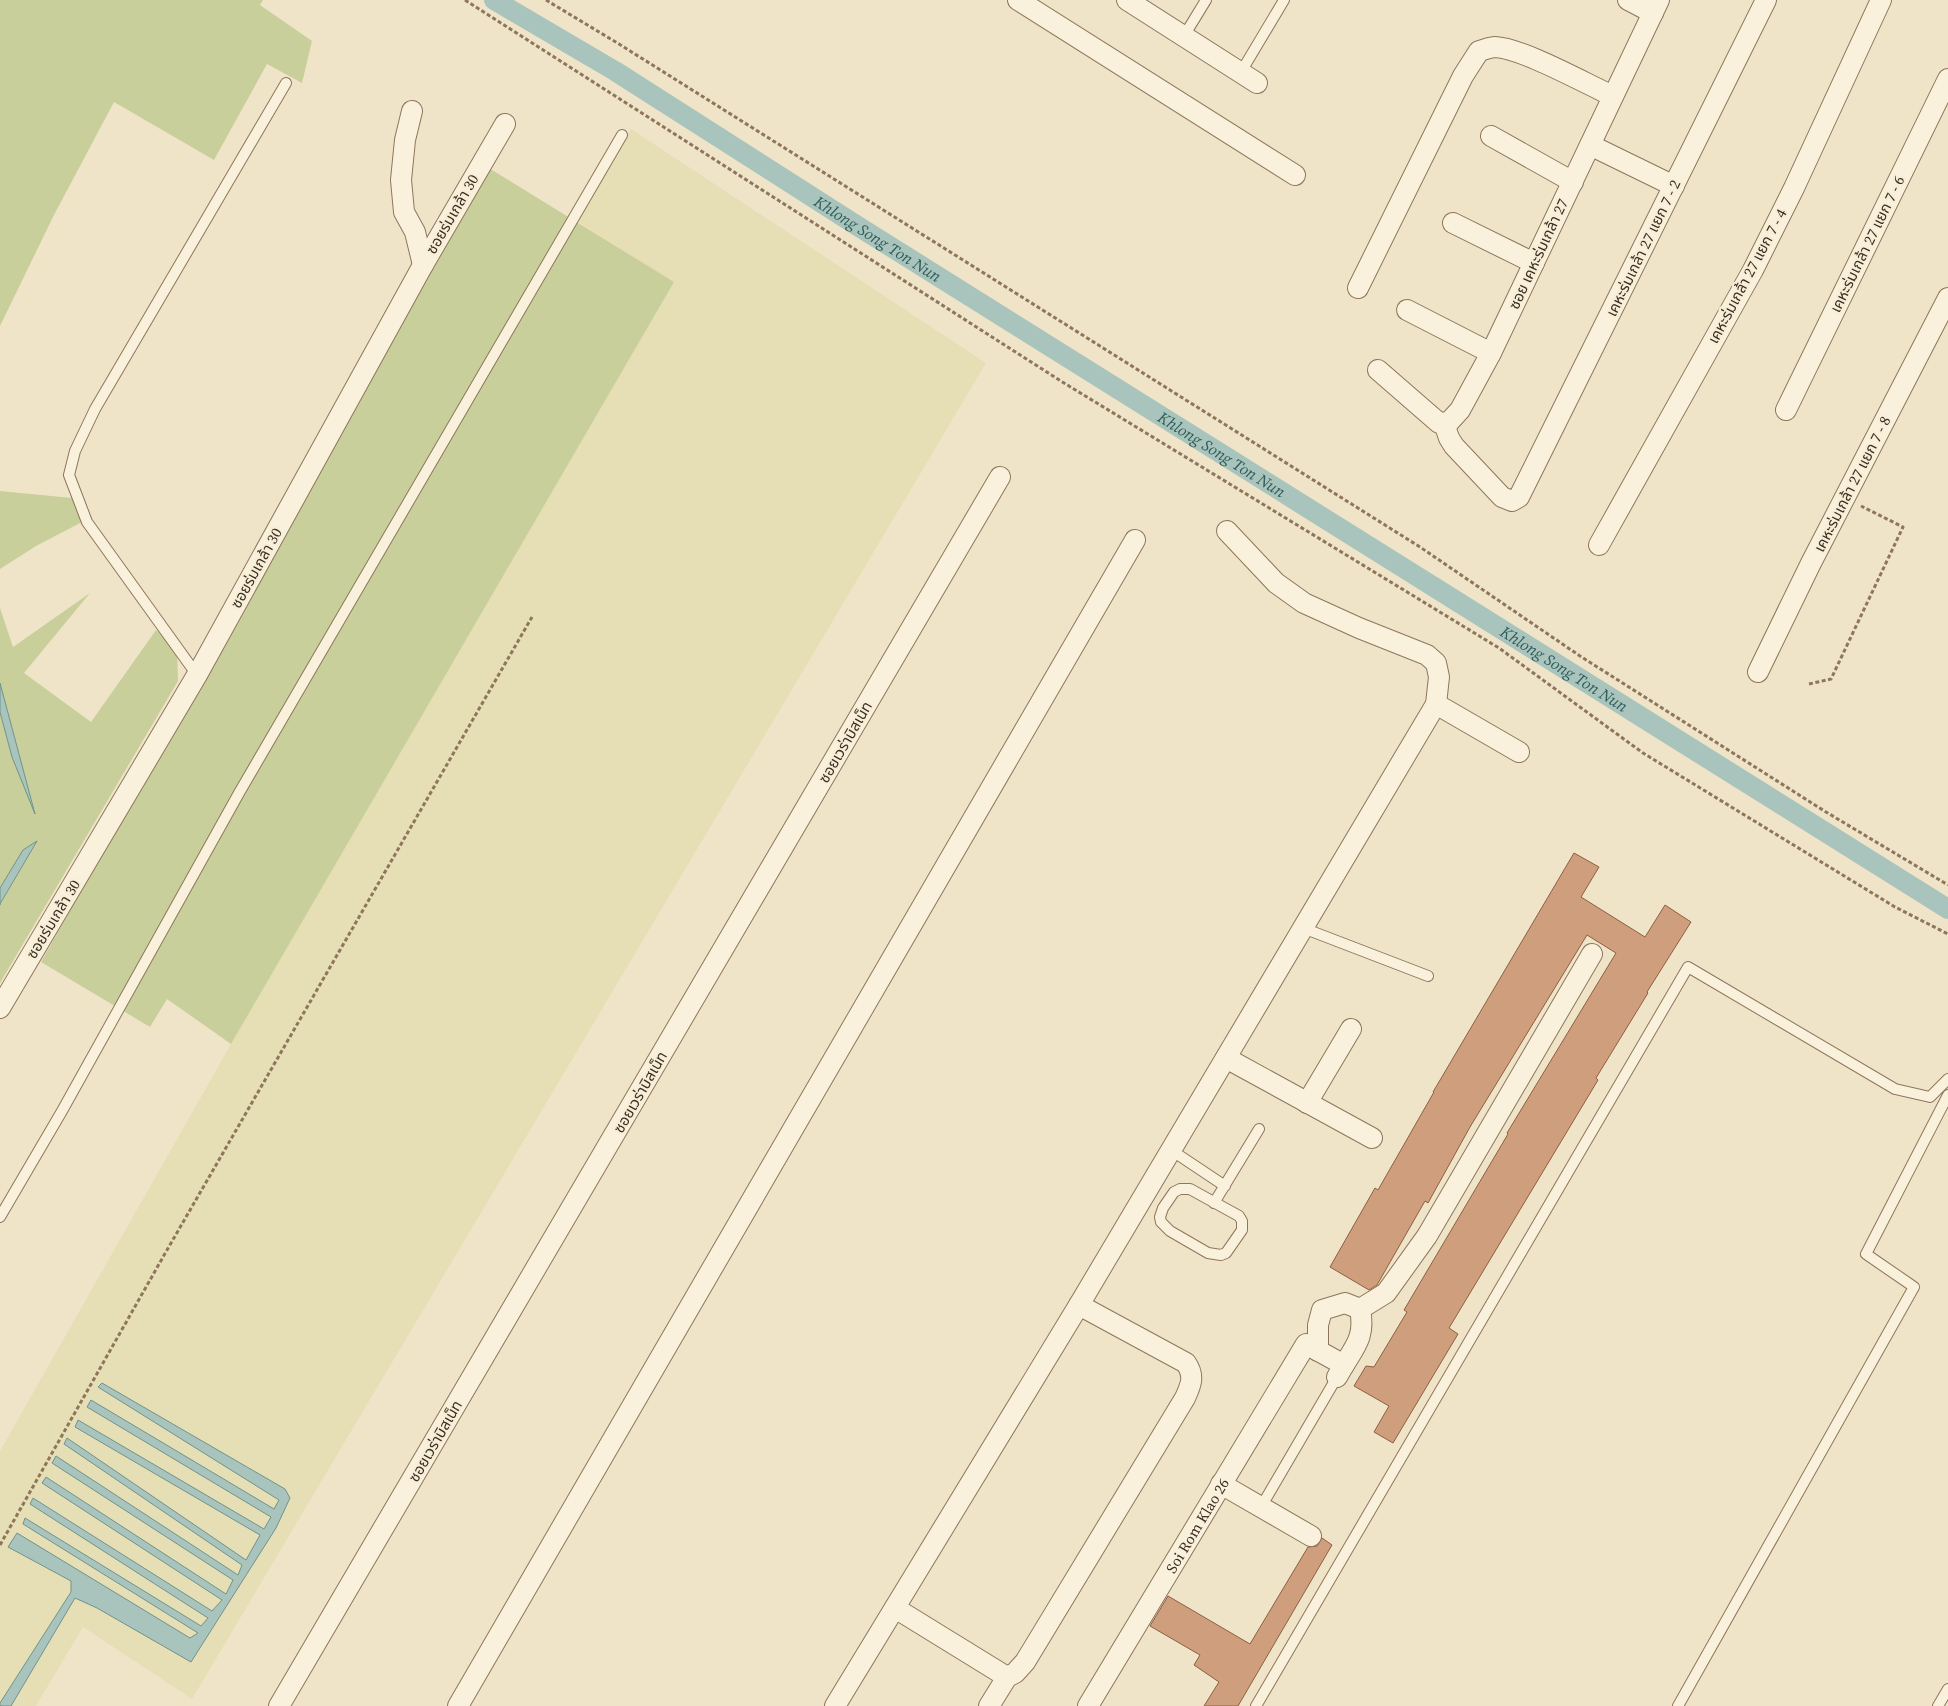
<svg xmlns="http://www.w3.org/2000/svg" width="1948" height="1706" viewBox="0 0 1948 1706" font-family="'Source Serif 4','Noto Sans Thai',serif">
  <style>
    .farmland { fill: #e6deb5 }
    .green { fill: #c9cf9b }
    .water { fill: #a9c4bc; stroke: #6f938a }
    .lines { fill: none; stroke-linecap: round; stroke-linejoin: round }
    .canal { stroke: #a9c4bc; stroke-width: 20 }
    .building { fill: #cf9f7d; stroke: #8d5f41 }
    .lane-casing { stroke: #8d765c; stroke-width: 12 }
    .street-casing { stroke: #8d765c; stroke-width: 22 }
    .path { stroke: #8d765c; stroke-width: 3; stroke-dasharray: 4 2.5; stroke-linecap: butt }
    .lane { stroke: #faf1dc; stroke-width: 10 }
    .street { stroke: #faf1dc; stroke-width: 20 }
    .labels { text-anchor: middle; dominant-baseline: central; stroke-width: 4.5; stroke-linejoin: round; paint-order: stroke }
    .street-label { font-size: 15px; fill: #3d2e20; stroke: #f7eed8 }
    .water-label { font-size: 16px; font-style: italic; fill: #2f5d5a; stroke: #f7eed8 }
  </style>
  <rect width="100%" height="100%" fill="#f0e4c8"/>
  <path class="farmland" d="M631 129 986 363 192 1699 83 1627 36 1706H11L75 1598 97 1608 191 1661 290 1498 285 1489 102 1383 98 1387 279 1499 274 1509 87 1407 271 1517 264 1529 78 1421 75 1428 261 1535 246 1560 64 1444 242 1564 238 1575 56 1457 53 1463 233 1580 226 1594 46 1477 42 1483 223 1600 212 1611 33 1498 30 1504 208 1618 201 1626 25 1519 23 1524 198 1633 191 1638 8 1547 71 1581V1592L0 1703V1451L231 1044 671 281 578 222Z"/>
  <path class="green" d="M0 0H263L260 5 312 41 302 83 267 64 214 160 114 102 54 215 0 326Z
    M484 165 674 282 231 1044 167 999 150 1027 41 962 421 287Z
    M0 491 72 498 84 521 36 546 0 569Z
    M90 593 24 673 91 722 156 630 177 648 178 681 0 983V905L36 842 23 850 0 888V712L12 757 33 807 0 683V608L13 647Z"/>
  <path class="water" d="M0 684V683L35 814 12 757 0 712Z
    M37 841 0 904V905V888L23 850Z
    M102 1383 285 1489 290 1498 276 1528 191 1662 97 1608 75 1598 11 1706H0V1703L71 1592V1581L8 1547 17 1533 190 1638 198 1633 23 1524 25 1518 201 1626 208 1618 30 1504 33 1498 212 1611 222 1600 42 1483 46 1477 226 1594 233 1580 52 1463 56 1456 238 1575 242 1565 64 1444 67 1438 246 1560 260 1535 75 1427 78 1420 264 1529 271 1517 87 1407 91 1400 274 1509 279 1500 98 1387Z"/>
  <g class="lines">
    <path class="canal" id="s1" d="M494 0 615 71 856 225 1948 909"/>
  </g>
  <path class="building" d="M1574 853 1599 867 1581 897 1645 937 1665 905 1691 922 1647 992 1648 993 1596 1078 1598 1080 1449 1328 1458 1334 1393 1443 1374 1432 1389 1406 1354 1386 1366 1366 1374 1367 1407 1312 1404 1310 1508 1134 1507 1133 1616 953 1587 935 1470 1127 1428 1203 1425 1201 1377 1285 1369 1290 1330 1267 1375 1188 1378 1190 1434 1092H1433Z
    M1322 1538 1332 1545 1238 1706H1204L1219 1682 1194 1665 1200 1655 1150 1626 1168 1596 1250 1644 1308 1547 1317 1546Z"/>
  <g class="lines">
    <g class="lane-casing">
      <path id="lane" d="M1184 36 1206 0
        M1241 72 1284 0
        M197 675 87 522 79 501 69 475 75 451 95 409 286 83
        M1303 928 1428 976
        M1171 1150 1225 1186
        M1180 1189H1190L1239 1216 1242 1221V1230L1226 1253 1221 1255 1208 1253 1170 1231 1161 1222 1160 1217 1163 1208 1174 1192Z
        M1214 1203 1259 1129
        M0 1217 62 1111 239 793 622 135
        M1261 1507 1337 1377
        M1256 1706 1688 967 1895 1089 1930 1097 1948 1079
        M1678 1706 1914 1287 1866 1254 1948 1095
        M1938 1706 1948 1689"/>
    </g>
    <g class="street-casing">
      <g id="street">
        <path d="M1018 0 1295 175"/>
        <path d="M1127 0 1257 83"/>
        <path d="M1628 0 1653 13"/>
        <path d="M412 111 405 140 401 180 404 212 415 232 423 265"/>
        <path d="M1491 136 1573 182"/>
        <path d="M1590 145 1674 186"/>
        <path d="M1453 223 1534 263"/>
        <path d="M1358 288 1463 76 1479 51C1484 50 1490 47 1495 47 1522 48 1586 84 1613 96"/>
        <path d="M1407 310 1491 353"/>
        <path d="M1378 370 1439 423 1449 422 1460 410 1491 353 1659 0"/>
        <path d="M1786 410 1948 79"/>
        <path d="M1444 423 1449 438 1454 446 1502 497 1512 501 1519 497 1766 0"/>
        <path d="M1599 545 1753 270 1794 188 1881 0"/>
        <path d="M1758 672 1811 563 1948 298"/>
        <path d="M1436 704 1519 752"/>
        <path d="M0 1008 197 675 423 265 505 124"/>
        <path d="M1226 1058 1372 1138"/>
        <path d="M1307 1103 1351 1029"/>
        <path d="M1360 1309 1386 1293 1427 1236 1592 954"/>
        <path d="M1318 1351V1325L1322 1310 1345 1303 1360 1309C1365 1335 1357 1344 1344 1365"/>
        <path d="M1221 1484 1311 1536"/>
        <path d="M895 1608 1007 1677 1015 1673 1025 1662 1185 1398C1191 1385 1195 1376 1186 1363L1079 1305"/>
        <path d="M279 1706 1000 477"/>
        <path d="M458 1706 1135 540"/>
        <path d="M835 1706 1079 1305 1436 704 1439 677 1436 663 1427 655 1359 628 1304 603 1276 583 1227 531"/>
        <path d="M989 1706 1007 1677"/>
        <path id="s2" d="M1088 1706 1306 1344 1344 1365 1337 1377"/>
      </g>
    </g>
    <path class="path" d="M465 0 1064 383 1499 648 1643 753 1895 907 1948 934
      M546 0 619 44 1420 547 1580 656 1826 812 1948 885
      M1809 684 1831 679 1903 527 1861 506
      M0 1545 167 1250 532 617"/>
    <use href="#lane" class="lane"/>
    <use href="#street" class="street"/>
  </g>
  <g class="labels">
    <g class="street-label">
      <text transform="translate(452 214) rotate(-60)">ซอยร่มเกล้า 30</text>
      <text transform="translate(1867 244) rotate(-64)">เคหะร่มเกล้า 27 แยก 7 - 6</text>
      <text transform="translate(1643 248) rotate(-64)">เคหะร่มเกล้า 27 แยก 7 - 2</text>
      <text transform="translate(1538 254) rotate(-65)">ซอย เคหะร่มเกล้า 27</text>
      <text transform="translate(1747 276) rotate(-62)">เคหะร่มเกล้า 27 แยก 7 - 4</text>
      <text transform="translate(1852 484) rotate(-63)">เคหะร่มเกล้า 27 แยก 7 - 8</text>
      <text transform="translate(256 568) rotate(-61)">ซอยร่มเกล้า 30</text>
      <text transform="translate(845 742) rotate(-60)">ซอยเวร่าบิสเน็ท</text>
      <text transform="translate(53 919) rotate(-59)">ซอยร่มเกล้า 30</text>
      <text transform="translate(640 1092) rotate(-60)">ซอยเวร่าบิสเน็ท</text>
      <text transform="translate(435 1441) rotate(-60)">ซอยเวร่าบิสเน็ท</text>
      <text stroke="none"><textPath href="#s2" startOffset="211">Soi Rom Klao 26</textPath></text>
    </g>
    <g class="water-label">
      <text stroke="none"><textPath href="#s1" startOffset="452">Khlong Song Ton Nun</textPath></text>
      <text stroke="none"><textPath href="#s1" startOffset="858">Khlong Song Ton Nun</textPath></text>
      <text stroke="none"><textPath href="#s1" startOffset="1262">Khlong Song Ton Nun</textPath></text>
    </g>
  </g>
</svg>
